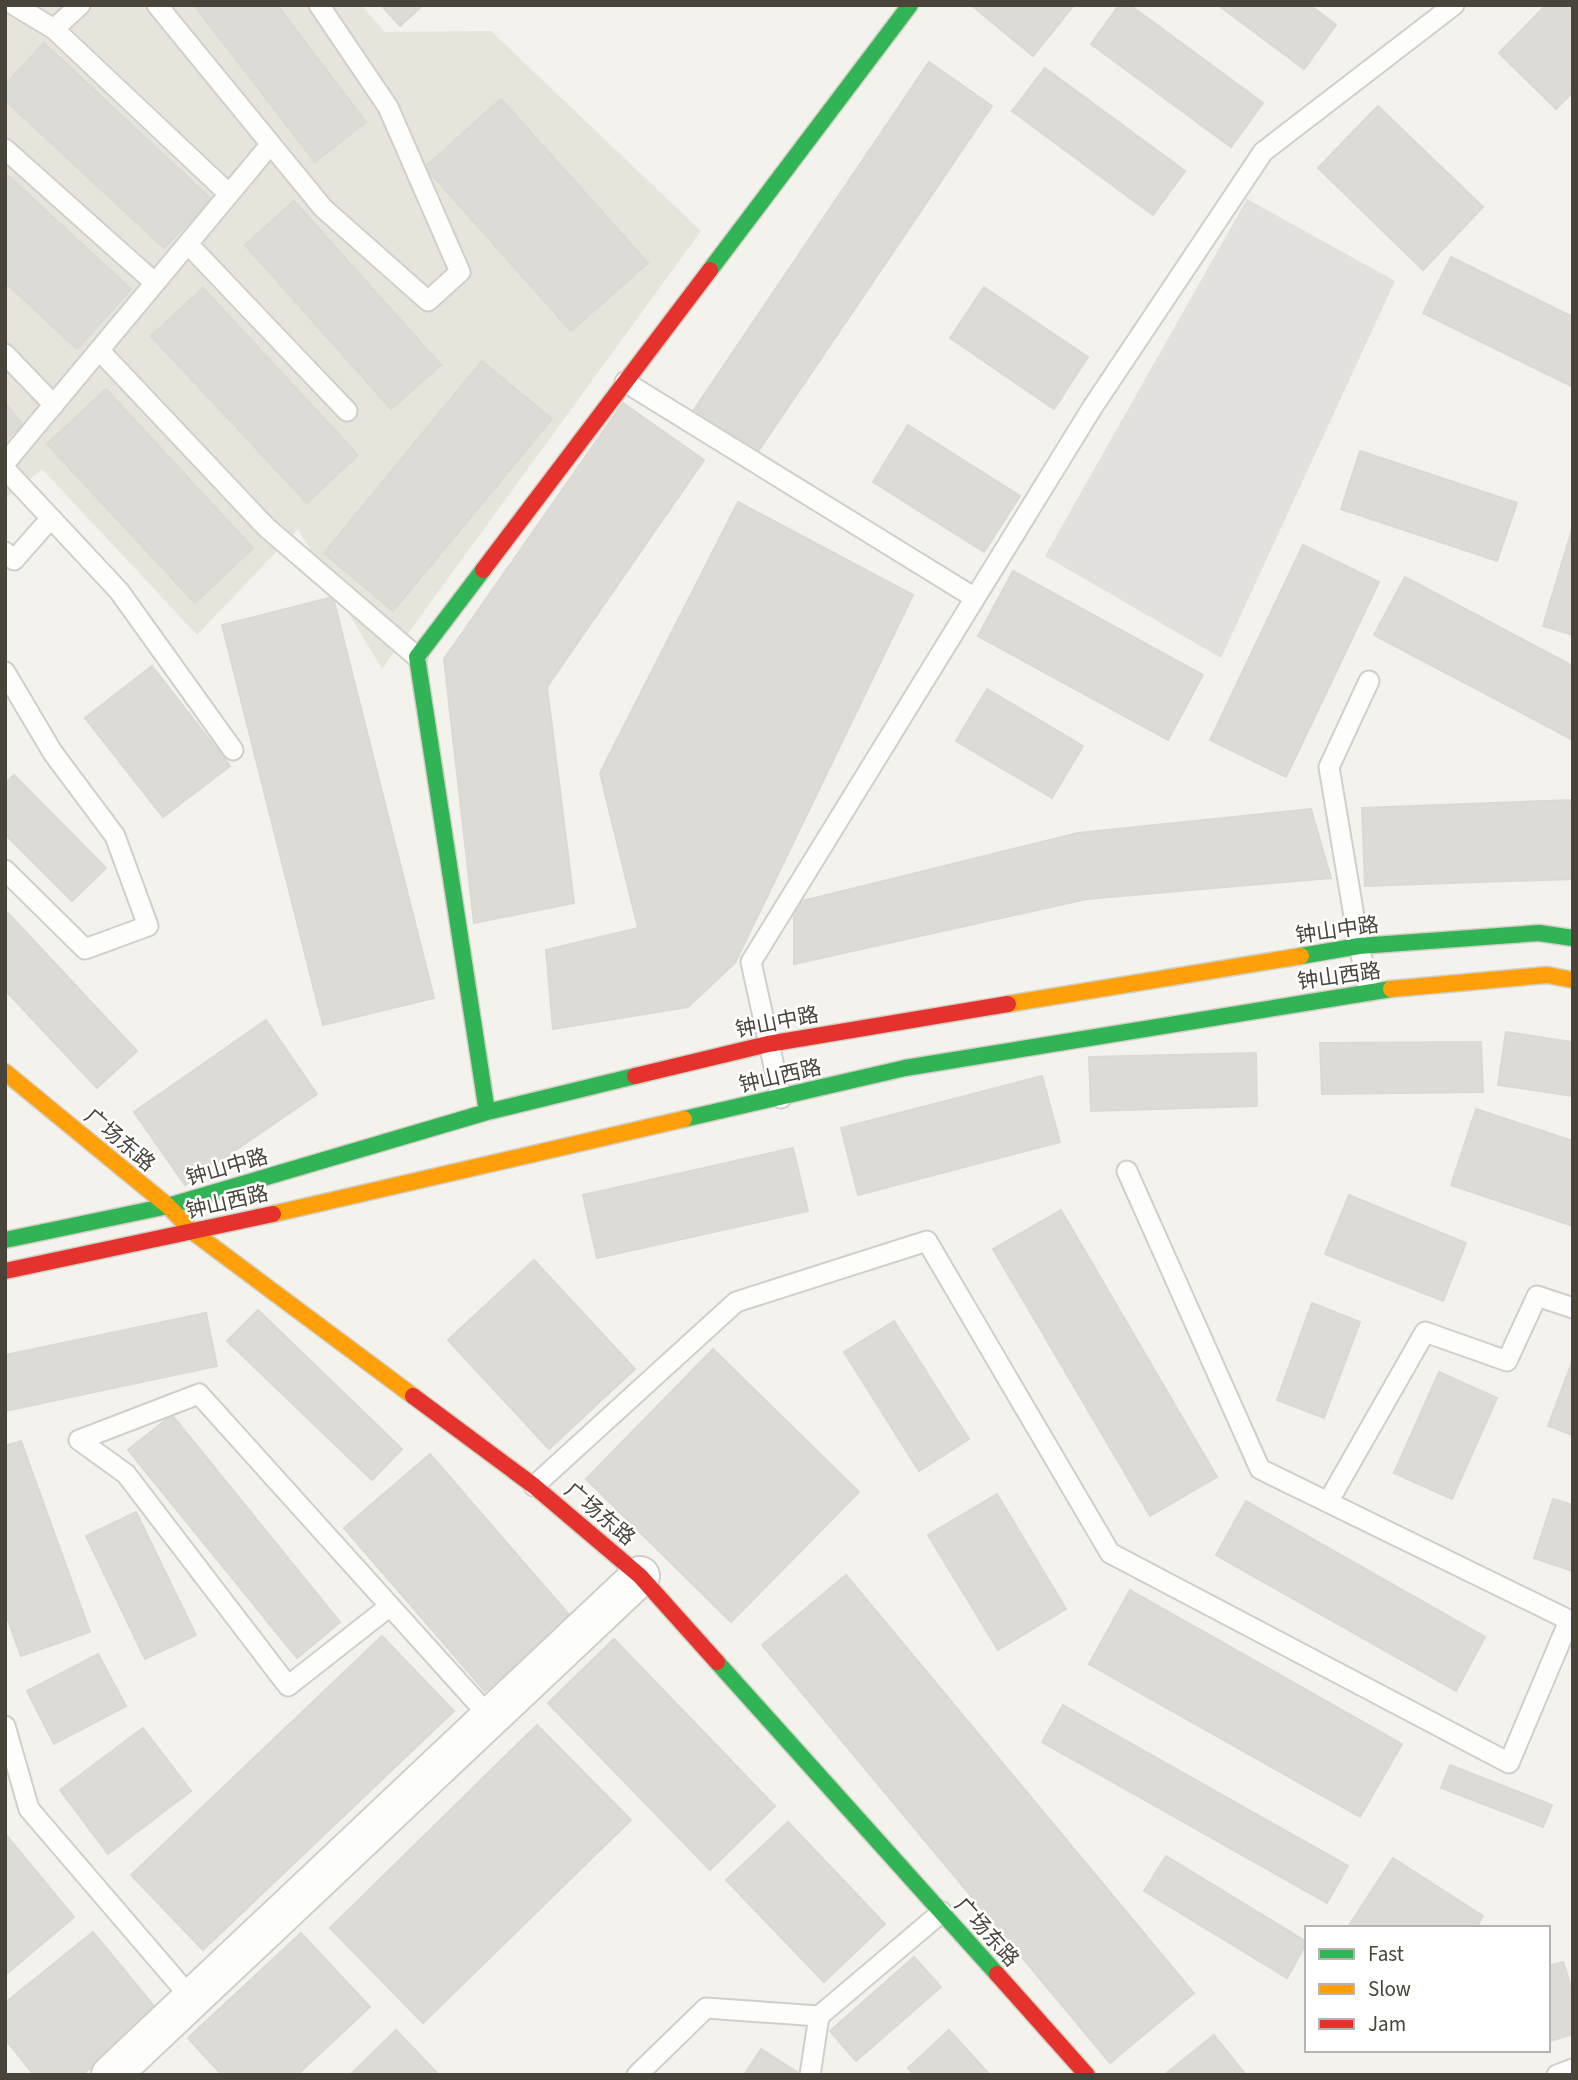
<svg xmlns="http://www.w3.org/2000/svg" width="1578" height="2080" viewBox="0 0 1578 2080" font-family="'Source Sans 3','Noto Sans SC',sans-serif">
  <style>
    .residential { fill: #e7e4db }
    .parking { fill: #e2e1dd }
    .building { fill: #dddbd5; stroke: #dbd9d3; stroke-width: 2 }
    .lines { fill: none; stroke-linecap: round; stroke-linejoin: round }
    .lane-casing { stroke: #d1cfcb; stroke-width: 23 }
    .street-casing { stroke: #d1cfcb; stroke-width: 42 }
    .fast-casing { stroke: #d2cfc4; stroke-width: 19 }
    .slow-casing { stroke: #d2cfc4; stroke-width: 19 }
    .jam-casing { stroke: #d2cfc4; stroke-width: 19 }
    .lane { stroke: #fdfdfc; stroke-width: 19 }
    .street { stroke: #fdfdfc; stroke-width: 38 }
    .fast { stroke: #30b455; stroke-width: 16 }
    .slow { stroke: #ff9f0a; stroke-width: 16 }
    .jam { stroke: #e5322d; stroke-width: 16 }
    .labels { text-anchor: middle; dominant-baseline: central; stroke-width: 5; stroke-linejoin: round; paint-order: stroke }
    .street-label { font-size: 21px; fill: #494439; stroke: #fff }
  </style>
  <rect width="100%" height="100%" fill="#f3f2ed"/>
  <path class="residential" d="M5 5H361L385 32 491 31 701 231 382 669 298 529 197 635 42 469 5 499Z"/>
  <path class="parking" d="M1247 199 1395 281 1221 658 1045 556Z"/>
  <path class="building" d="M194 5H277L366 122 315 162Z
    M381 5H423L400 26Z
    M971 5H1074L1033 56Z
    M1119 5H1130L1263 103 1231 147 1091 44Z
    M1218 5H1310L1336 25 1304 69Z
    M1546 5H1573V92L1556 109 1499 53Z
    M44 43 211 199 164 248 5 100V85Z
    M929 62 992 106 755 456 691 414Z
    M1045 68 1185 171 1153 215 1012 111Z
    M501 99 648 263 571 331 425 167Z
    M1378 106 1483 207 1423 270 1318 168Z
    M5 173 131 289 77 349 5 282Z
    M294 201 441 365 391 409 245 245Z
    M1451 257 1573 317V387L1423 313Z
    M984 287 1088 357 1054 409 950 338Z
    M203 288 358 455 307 503 151 336Z
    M482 361 552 419 393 611 324 553Z
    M106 389 253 548 195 603 47 444Z
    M5 403 23 425 5 439Z
    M623 403 704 460 547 687 574 903 474 923 444 659Z
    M908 425 1020 496 984 552 873 482Z
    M1360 451 1517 503 1497 561 1341 509Z
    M738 502 913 595 735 963 688 1007 553 1029 546 950 638 928 600 773Z
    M1573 526V635L1543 626Z
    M1303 545 1379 582 1286 777 1210 740Z
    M1013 571 1203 675 1168 740 978 636Z
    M1405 577 1573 666V740L1374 635Z
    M333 597 434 998 323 1025 222 625Z
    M152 666 230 766 163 817 85 718Z
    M987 689 1083 746 1052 798 956 741Z
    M14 775 106 868 72 901 5 834V784Z
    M1573 800V879L1365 886 1362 808Z
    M1311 809 1331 878 1087 899 794 964V903L1078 833Z
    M8 913 137 1051 97 1088 5 990V915Z
    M266 1020 317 1094 185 1185 134 1112Z
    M1506 1032 1573 1042V1096L1498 1085Z
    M1481 1042 1483 1092 1322 1094 1320 1043Z
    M1256 1053 1257 1106 1091 1111 1089 1057Z
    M1042 1076 1060 1142 858 1195 841 1128Z
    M1476 1109 1573 1141V1226L1451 1185Z
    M793 1148 808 1211 597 1258 583 1195Z
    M1349 1195 1466 1243 1443 1301 1325 1254Z
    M1061 1210 1217 1477 1150 1516 993 1249Z
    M534 1260 635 1369 549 1449 448 1340Z
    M1312 1303 1360 1322 1324 1418 1277 1400Z
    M258 1310 402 1449 372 1480 227 1341Z
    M206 1313 217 1366 5 1411V1355Z
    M894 1321 969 1439 919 1471 844 1352Z
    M713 1349 859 1492 731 1622 586 1479Z
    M1572 1362 1573 1363V1435L1548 1426Z
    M1439 1372 1497 1398 1452 1499 1394 1473Z
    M172 1415 340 1622 297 1658 128 1450Z
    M21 1441 90 1632 21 1656 5 1612V1446Z
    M430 1454 571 1617 485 1691 344 1528Z
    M997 1494 1066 1609 998 1650 928 1535Z
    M1553 1499 1573 1505V1571L1534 1558Z
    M1246 1501 1485 1637 1456 1691 1216 1555Z
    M136 1512 196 1635 145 1659 86 1536Z
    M846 1575 1194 1993 1110 2063 762 1645Z
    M1130 1590 1402 1744 1360 1817 1089 1664Z
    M382 1636 454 1711 203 1950 131 1875Z
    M614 1639 775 1806 710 1870 548 1703Z
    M98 1654 126 1706 54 1744 27 1691Z
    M1063 1705 1348 1866 1327 1903 1042 1742Z
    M537 1725 631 1820 423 2023 330 1928Z
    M143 1728 191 1791 108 1854 60 1790Z
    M1450 1765 1552 1805 1543 1827 1441 1788Z
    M788 1822 885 1924 824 1982 726 1880Z
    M7 1836 74 1917 5 1975V1837Z
    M1166 1856 1307 1942 1287 1978 1144 1891Z
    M1393 1858 1483 1916 1476 1928 1348 1927Z
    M93 1932 159 2012 82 2075H34L5 2039V2003Z
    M301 1933 370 2007 297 2075H222L188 2038Z
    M914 1957 941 1987 856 2061 830 2031Z
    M1563 1962 1573 1992V2034L1548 2042V1966Z
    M396 2030 439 2075H350Z
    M949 2030 990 2075H914L908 2068Z
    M1214 2035 1246 2075H1164Z
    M761 2049 797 2072 796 2075H744Z"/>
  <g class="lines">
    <g class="lane-casing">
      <path id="lane" d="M14 5 54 29 80 5
        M157 5 323 208 428 301 460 272 388 107 319 5
        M54 29 229 194
        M5 149 155 283
        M188 244 347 411
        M99 350 266 527 417 657
        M5 354 54 405
        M625 382 975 598
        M5 463 270 145
        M5 469 119 591 233 750
        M5 552 14 560 51 518
        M5 672 53 753 115 836 148 926 85 949 5 870
        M1369 991 1359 946 1329 767 1369 681
        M781 1098 751 962 1092 408 1263 152 1454 5
        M1127 1171 1260 1469 1573 1622
        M534 1486 736 1302 927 1241 1110 1553 1509 1763 1569 1621
        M1328 1502 1425 1332 1507 1361 1537 1296 1573 1308
        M390 1606 288 1686 126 1474 79 1440 199 1394 490 1717
        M5 1726 29 1809 192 1999
        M637 2075 706 2008 819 2016 942 1912
        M810 2075 819 2016
        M1557 2075 1573 2069"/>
    </g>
    <g class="street-casing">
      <path id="street" d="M111 2075 640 1576"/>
    </g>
    <g class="fast-casing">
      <path id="fast" d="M710 270 910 5
        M483 570 417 657 487 1112
        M1301 956 1359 946 1539 933 1573 938
        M684 1119 905 1068 1391 989
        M5 1240 168 1206 487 1112 635 1076
        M717 1662 997 1974"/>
    </g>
    <g class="slow-casing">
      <path id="slow" d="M1391 989 1547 975 1573 980
        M1008 1004 1301 956
        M5 1072 168 1206 193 1232 413 1396
        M273 1214 684 1119"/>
    </g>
    <g class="jam-casing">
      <path id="jam" d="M483 570 710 270
        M635 1076 768 1044 1008 1004
        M5 1271 273 1214
        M413 1396 534 1486 640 1576 717 1662
        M997 1974 1087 2075"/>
    </g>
    <use href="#lane" class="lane"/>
    <use href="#street" class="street"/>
    <use href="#fast" class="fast"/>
    <use href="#slow" class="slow"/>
    <use href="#jam" class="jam"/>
  </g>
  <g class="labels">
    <g class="street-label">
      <text transform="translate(1337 930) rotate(-8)">钟山中路</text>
      <text transform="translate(1339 976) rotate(-8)">钟山西路</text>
      <text transform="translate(777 1022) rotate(-11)">钟山中路</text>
      <text transform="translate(780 1076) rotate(-13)">钟山西路</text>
      <text transform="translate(120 1140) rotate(40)">广场东路</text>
      <text transform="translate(227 1167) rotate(-16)">钟山中路</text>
      <text transform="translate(227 1202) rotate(-13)">钟山西路</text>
      <text transform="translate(600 1514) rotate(40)">广场东路</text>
      <text transform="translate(987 1932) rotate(48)">广场东路</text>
    </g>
  </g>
  <rect width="1578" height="2080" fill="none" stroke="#494439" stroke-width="14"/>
  <rect x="1305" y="1926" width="245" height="126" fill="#ffffff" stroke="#b6b4b0" stroke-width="2"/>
  <rect x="1319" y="1949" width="35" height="10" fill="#30b455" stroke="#b6b4b0" stroke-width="2"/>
  <text x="1368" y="1961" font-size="21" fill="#494439">Fast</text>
  <rect x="1319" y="1984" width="35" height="10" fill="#ff9f0a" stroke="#b6b4b0" stroke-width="2"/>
  <text x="1368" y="1996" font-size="21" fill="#494439">Slow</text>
  <rect x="1319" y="2019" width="35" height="10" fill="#e5322d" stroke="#b6b4b0" stroke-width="2"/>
  <text x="1368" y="2031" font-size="21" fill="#494439">Jam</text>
</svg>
